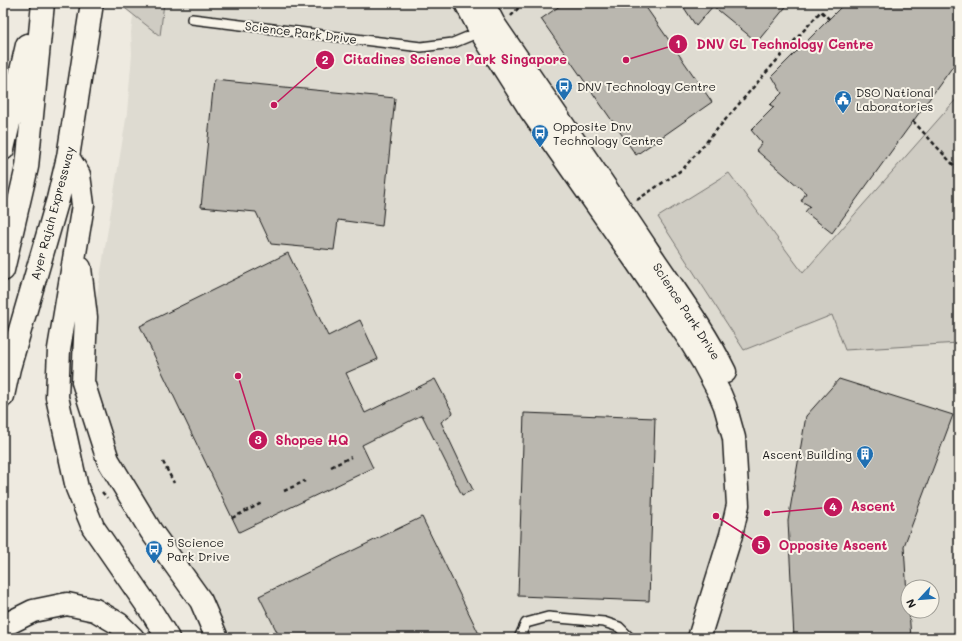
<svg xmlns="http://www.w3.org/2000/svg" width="962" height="641" viewBox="0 0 962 641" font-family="Mali,sans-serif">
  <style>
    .built { fill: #dedbd1; fill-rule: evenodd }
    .green { fill: #cfccc3; stroke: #767470 }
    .building { fill: #bab7af; stroke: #1c1c1c }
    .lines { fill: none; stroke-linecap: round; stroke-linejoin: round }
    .service-casing { stroke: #1c1c1c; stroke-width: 12 }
    .secondary-casing { stroke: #1c1c1c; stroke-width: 25 }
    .motorway-casing { stroke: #1c1c1c; stroke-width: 25 }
    .path { stroke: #1c1c1c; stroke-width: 2.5; stroke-dasharray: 4 3; stroke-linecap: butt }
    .service { stroke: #f7f3e8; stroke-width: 9 }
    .secondary { stroke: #f7f3e8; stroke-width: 22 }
    .motorway { stroke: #f7f3e8; stroke-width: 22 }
    .labels { text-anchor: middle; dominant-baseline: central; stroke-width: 4; stroke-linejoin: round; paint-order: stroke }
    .street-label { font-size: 12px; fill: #1c1c1c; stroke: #f7f3e8 }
    .poi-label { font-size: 12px; fill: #1c1c1c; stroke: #f7f3e8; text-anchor: start }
    .leader { fill: none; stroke: #c2185b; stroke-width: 1.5 }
    .callout-dot { fill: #c2185b; stroke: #f7f3e8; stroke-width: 1.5 }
    .mark-label { font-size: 12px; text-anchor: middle; font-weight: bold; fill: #fff }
    .callout-label { font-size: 13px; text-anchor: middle; font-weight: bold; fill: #c2185b; stroke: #f7f3e8; stroke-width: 4; stroke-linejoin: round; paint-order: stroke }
  </style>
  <rect width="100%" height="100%" fill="#eeeae0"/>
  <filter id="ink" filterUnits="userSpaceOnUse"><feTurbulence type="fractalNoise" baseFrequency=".025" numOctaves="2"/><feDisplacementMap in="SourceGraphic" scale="8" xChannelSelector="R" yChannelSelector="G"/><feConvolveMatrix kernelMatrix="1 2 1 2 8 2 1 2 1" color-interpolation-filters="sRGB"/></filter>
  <g filter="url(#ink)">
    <path class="built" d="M135 3H959V637L958 638H208L174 576 130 511 107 481 95 438 92 326 127 113 132 54 131 32ZM908 587H932V611H908Z"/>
    <path class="green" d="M122 3H164L160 36 121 5Z
      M959 96V343L845 350 832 315 744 350 658 217 729 173 803 273Z"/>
    <path class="building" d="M564 3H643L712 102 636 155 541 19Z
      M681 3H789L757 42 713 6 696 26Z
      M845 3H959V58L832 233 805 212 810 206 801 201 806 193 756 150 762 143 751 130 774 107 770 105 782 93 772 76Z
      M214 80 395 98 382 226 338 220 334 250 271 244 256 212 201 207Z
      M288 253 328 336 360 320 378 359 346 373 365 413 435 379 453 413 441 422 473 490 462 495 422 415 362 445 373 468 239 532 140 326Z
      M839 379 953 415 904 546 908 611H909L911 638H794L788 521 806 416Z
      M524 413 655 418 649 601 518 596Z
      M422 517 479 634 472 638H280L259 596Z"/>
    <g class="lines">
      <g class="service-casing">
        <path id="service" d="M192 19 421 47 453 43 482 31
          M519 638 526 623 548 617 604 622 619 627 630 638"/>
      </g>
      <g class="secondary-casing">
        <path id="secondary" d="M466 3 481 32 531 111 636 261 689 339 703 362 720 394 725 406 734 438 738 505 731 535 699 638
          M483 3 494 24C546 100 598 175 649 252 675 291 704 329 725 372"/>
      </g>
      <g class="motorway-casing">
        <path id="motorway" d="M3 149 27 45
          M68 157 79 175 83 205 59 349 57 397 77 488 93 527 153 614 168 638
          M80 268 86 317 83 382 108 460 151 531 201 601 217 638
          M3 270 27 167 43 3
          M3 396 9 368 58 199 68 157 92 3
          M3 626 33 611 67 604 95 610 119 624 133 638"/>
      </g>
      <path class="path" d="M511 16 523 3
        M913 121 959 171
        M637 200 683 169 763 76 821 11 829 19
        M163 462 174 483
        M331 467 351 457
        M284 491 305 481
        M102 492 107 498
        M232 518 262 503"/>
      <use href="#service" class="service"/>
      <use href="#secondary" class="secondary"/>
      <use href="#motorway" class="motorway"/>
    </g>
  </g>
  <defs>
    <g id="bus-pin" transform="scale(0.9)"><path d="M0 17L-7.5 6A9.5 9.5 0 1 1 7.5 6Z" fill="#1f6fb2" stroke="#f7f3e8"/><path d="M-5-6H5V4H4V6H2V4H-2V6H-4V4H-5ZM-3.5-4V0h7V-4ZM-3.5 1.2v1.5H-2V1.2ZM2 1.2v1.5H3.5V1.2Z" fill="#fff"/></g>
    <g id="civic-pin" transform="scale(0.9)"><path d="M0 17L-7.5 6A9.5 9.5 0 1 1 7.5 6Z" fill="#1f6fb2" stroke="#f7f3e8"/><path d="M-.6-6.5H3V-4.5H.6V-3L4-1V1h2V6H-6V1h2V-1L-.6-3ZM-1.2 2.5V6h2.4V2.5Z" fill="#fff"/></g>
    <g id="building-pin" transform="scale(0.9)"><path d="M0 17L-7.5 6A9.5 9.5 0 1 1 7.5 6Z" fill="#1f6fb2" stroke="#f7f3e8"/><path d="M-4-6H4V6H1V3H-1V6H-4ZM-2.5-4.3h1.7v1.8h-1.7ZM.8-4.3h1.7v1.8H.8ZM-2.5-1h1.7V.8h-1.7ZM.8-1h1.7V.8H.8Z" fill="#fff"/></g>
  </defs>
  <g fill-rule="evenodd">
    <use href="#bus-pin" x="564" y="86"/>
    <use href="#civic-pin" x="843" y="99"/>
    <use href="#bus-pin" x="540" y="133"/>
    <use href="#building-pin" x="865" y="454"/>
    <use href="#bus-pin" x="154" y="549"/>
  </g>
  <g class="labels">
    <g class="street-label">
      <text transform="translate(301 32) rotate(7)">Science Park Drive</text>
      <text transform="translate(52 213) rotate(-75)">Ayer Rajah Expressway</text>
      <text transform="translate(687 311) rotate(57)">Science Park Drive</text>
    </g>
    <g class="poi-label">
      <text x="577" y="86">DNV Technology Centre</text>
      <text x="856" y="92">DSO National<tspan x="856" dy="14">Laboratories</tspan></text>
      <text x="553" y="126">Opposite Dnv<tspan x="553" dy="14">Technology Centre</tspan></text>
      <text x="852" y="454" text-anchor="end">Ascent Building</text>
      <text x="167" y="542">5 Science<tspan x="167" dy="14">Park Drive</tspan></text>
    </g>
  </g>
  <path class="leader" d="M626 60L678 44M274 105L325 60M238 376L258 440M767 513L833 507M716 516L761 545"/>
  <g class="callout-dot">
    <circle cx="626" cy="60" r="4"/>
    <circle cx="274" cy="105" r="4"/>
    <circle cx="238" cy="376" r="4"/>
    <circle cx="767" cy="513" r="4"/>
    <circle cx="716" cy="516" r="4"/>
    <circle cx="678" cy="44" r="10"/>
    <circle cx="325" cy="60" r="10"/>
    <circle cx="258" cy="440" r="10"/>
    <circle cx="833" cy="507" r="10"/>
    <circle cx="761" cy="545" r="10"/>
  </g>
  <g class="mark-label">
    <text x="678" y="48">1</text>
    <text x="325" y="64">2</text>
    <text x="258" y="444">3</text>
    <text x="833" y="511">4</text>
    <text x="761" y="549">5</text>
  </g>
  <g class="callout-label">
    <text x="785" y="49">DNV GL Technology Centre</text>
    <text x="455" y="64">Citadines Science Park Singapore</text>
    <text x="312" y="445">Shopee HQ</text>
    <text x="873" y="511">Ascent</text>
    <text x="833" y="550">Opposite Ascent</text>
  </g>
  <rect width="962" height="641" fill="none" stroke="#f7f3e8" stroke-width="16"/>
  <rect x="8" y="8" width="946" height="625" fill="none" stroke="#1c1c1c" stroke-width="1.5" filter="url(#ink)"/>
  <g transform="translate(920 599) rotate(244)"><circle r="19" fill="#f7f3e8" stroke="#9f9d96"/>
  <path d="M0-3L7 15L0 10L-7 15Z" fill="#1f6fb2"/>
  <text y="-6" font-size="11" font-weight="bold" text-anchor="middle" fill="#1c1c1c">N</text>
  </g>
</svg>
